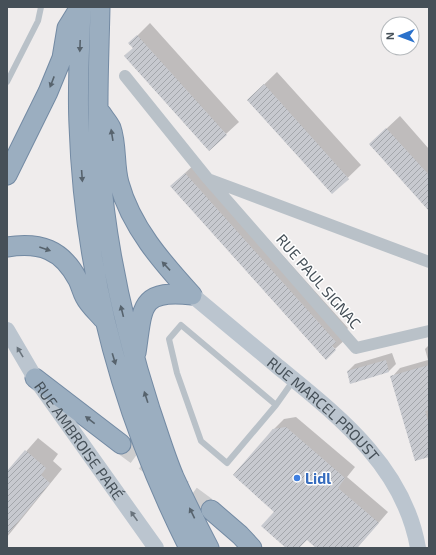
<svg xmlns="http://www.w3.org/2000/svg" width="436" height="555" viewBox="0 0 436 555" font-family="'Exo 2',sans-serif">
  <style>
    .shadow { fill: #0003 }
    .building { fill: url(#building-hatch) }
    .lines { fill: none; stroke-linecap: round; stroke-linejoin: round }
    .trunk-tunnel { stroke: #cdcdce; stroke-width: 19; stroke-dasharray: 19 10; stroke-linecap: butt }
    .trunk-casing { stroke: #738aa3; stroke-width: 21 }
    .service { stroke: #b9c1c8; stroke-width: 6 }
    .minor { stroke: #b9c1c8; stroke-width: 12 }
    .secondary { stroke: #bbc5cf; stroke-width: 16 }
    .trunk { stroke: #9baec0; stroke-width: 19 }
    .oneway { fill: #57636d }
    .oneway2 { fill: #69737c }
    .shop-dot { fill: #3f7fe0; stroke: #fff; stroke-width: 1.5 }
    .labels { text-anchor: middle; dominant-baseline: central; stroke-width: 3; stroke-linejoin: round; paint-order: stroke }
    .street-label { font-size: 15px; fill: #465058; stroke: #fff }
    .shop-label { font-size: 15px; font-weight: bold; fill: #366cbe; stroke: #fff; text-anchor: start }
  </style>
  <defs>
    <pattern id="building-hatch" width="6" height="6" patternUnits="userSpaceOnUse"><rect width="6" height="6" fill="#c7c9cf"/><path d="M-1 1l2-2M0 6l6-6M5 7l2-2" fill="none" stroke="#a3a6ab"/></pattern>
  </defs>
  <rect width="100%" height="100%" fill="#efecec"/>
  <path class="shadow" d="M150 23 239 122 226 134 130 43Z
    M277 72 361 165 332 193 248 100Z
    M400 116 429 149V209L370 144Z
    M198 161 348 328 344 333 348 337 335 349 171 186Z
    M429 345V456L392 377 400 368 428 360 425 349Z
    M392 353 396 364 389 371 351 382 348 371 355 364Z
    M296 417 355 467 347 477 388 512 357 548H317L307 539 298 548H287L276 512 274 429 284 419Z
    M38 438 58 454 53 461 62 469 7 537V473Z"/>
  <path class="building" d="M137 35 227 135 209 151 124 56 133 48 128 43Z
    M264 84 349 179 332 194 247 100Z
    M386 128 429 175V211L369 144Z
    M185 173 336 342 332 346 336 350 326 360 170 186Z
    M386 360 389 372 350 384 347 371Z
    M429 365V410L425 411 429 424V457L415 461 390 376Z
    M286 427 345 478 338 488 379 523 357 548H316L307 540 299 548H286L261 526 274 512 233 475 273 429Z
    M25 450 46 468 41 475 50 483 7 535V471Z"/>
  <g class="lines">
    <path class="trunk-tunnel" d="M121 444 211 510"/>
    <g class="trunk-casing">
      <path id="trunk" d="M81 7C80 46 77 86 79 125 84 274 122 415 189 548
        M100 7C99 59 96 112 100 164 106 249 124 328 150 409 158 432 165 456 174 477 185 501 197 525 209 548
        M101 113C104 118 109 123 111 128 117 145 114 165 119 183 131 227 162 262 192 295
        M7 175 48 92 62 58 67 28 80 7
        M7 247C40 242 62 249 78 280 81 286 82 292 85 297 89 305 97 312 103 319
        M136 353C143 308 138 289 192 295
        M35 378 121 444
        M211 510 240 535 252 548"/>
    </g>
    <path class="service" d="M7 82 38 21 41 7
      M276 405 181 325 169 339 177 373 201 441 227 463 276 405 293 381"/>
    <path class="minor" d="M125 76 208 179 429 262
      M209 180 356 348 429 331"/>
    <g class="secondary">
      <path id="s1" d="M192 295C220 318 248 342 276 365 337 415 404 466 418 548"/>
      <path id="s2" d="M7 330 35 378 156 548"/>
    </g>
    <use href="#trunk" class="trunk"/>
  </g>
  <defs><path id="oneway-solid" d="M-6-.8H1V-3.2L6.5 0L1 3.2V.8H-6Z"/></defs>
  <g class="oneway">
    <use href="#oneway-solid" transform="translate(80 46) rotate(92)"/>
    <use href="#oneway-solid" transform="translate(52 82) rotate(111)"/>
    <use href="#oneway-solid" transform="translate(112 135) rotate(-99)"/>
    <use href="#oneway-solid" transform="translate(82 176) rotate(86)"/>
    <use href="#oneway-solid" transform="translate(45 249) rotate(19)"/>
    <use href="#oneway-solid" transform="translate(166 266) rotate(-133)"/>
    <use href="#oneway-solid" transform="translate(122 311) rotate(-104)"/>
    <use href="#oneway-solid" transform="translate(114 359) rotate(73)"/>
    <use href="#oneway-solid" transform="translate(146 397) rotate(-108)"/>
    <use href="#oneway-solid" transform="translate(90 420) rotate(-142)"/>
    <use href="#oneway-solid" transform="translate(192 513) rotate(-116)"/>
  </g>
  <g class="oneway2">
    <use href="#oneway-solid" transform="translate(20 352) rotate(-121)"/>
    <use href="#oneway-solid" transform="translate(134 516) rotate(-125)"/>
  </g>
  <circle class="shop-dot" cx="297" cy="478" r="4"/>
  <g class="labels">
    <g class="street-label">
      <text transform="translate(319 281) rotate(49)">RUE PAUL SIGNAC</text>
      <text stroke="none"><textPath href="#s1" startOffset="174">RUE MARCEL PROUST</textPath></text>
      <text stroke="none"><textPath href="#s2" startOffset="132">RUE AMBROISE PARÉ</textPath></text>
    </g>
    <g class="shop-label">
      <text x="305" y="478">Lidl</text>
    </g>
  </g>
  <rect width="436" height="555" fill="none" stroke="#465058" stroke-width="16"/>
  <g transform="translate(400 36) rotate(269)"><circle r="19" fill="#ffffff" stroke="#b5b9bc"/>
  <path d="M0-3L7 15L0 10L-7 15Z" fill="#2a71cb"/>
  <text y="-6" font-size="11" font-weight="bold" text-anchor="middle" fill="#465058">N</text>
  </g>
</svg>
